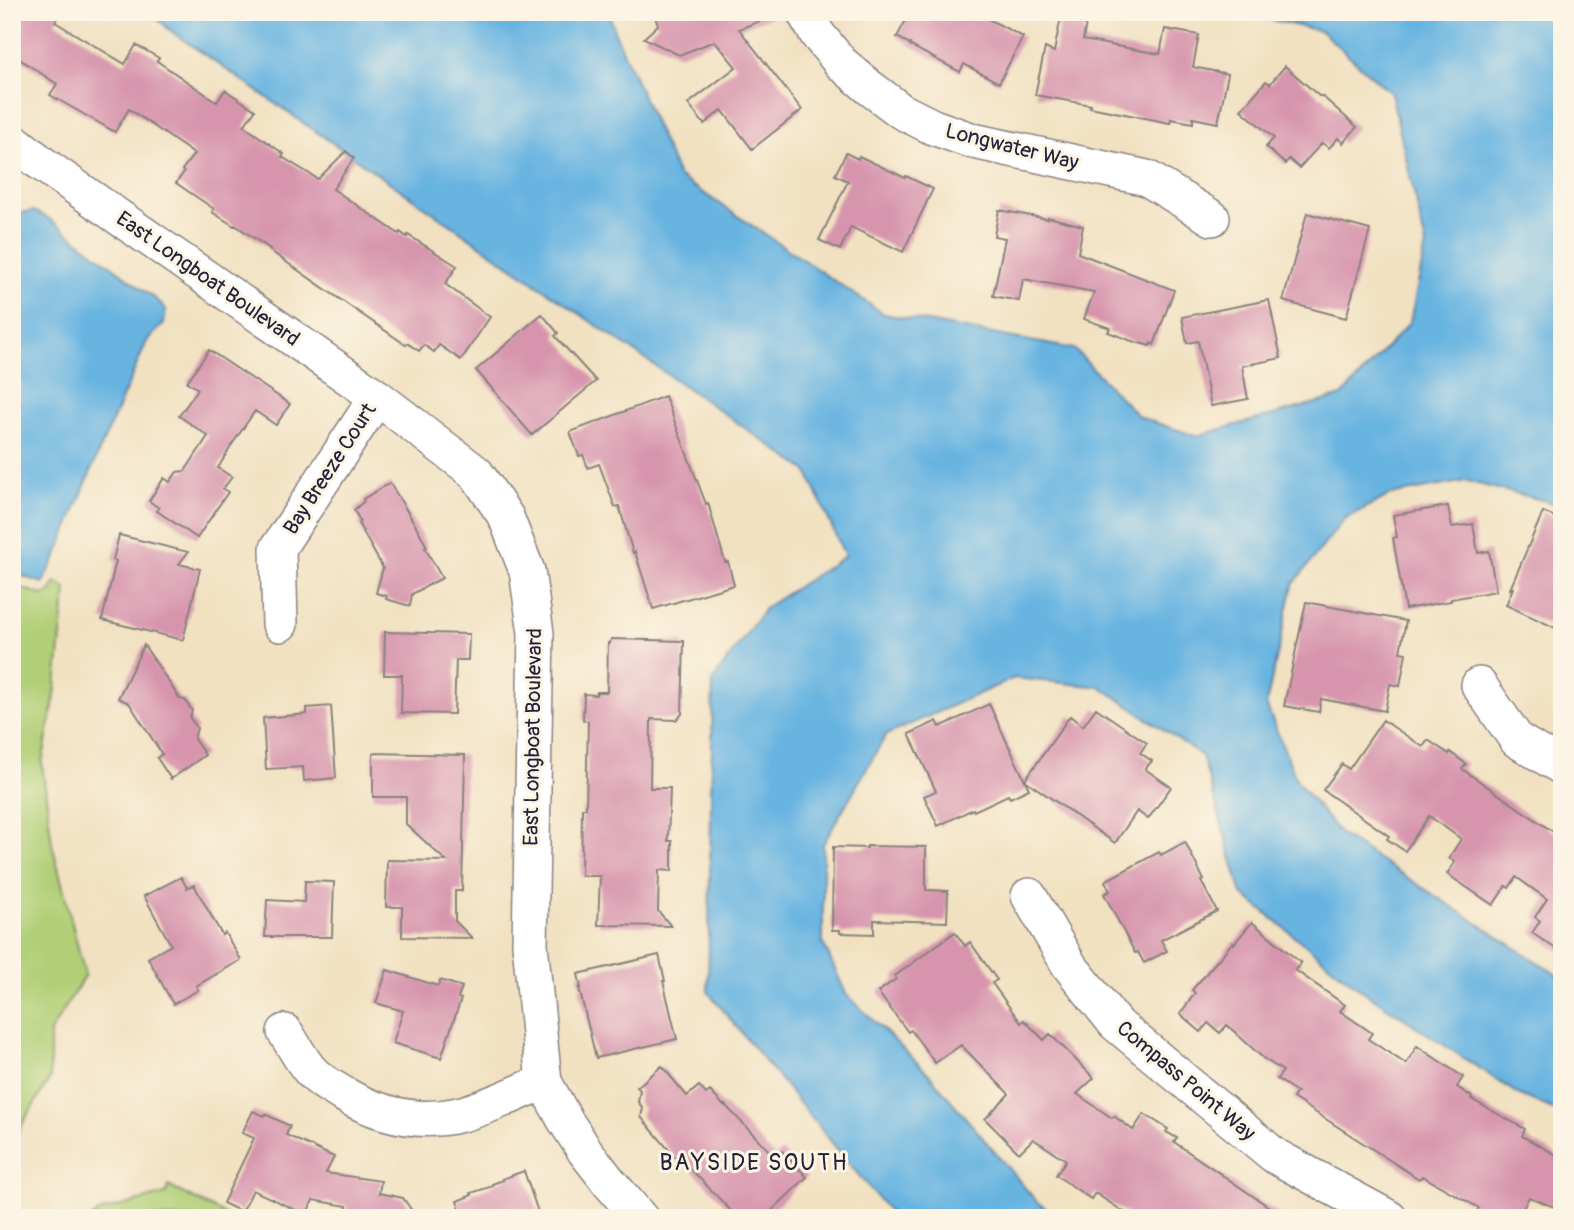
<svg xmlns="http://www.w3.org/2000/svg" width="1574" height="1230" viewBox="0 0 1574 1230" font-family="Pangolin,sans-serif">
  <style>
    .green { fill: #b0cf76; stroke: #697858; stroke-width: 2 }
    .water { fill: #67b4e1; stroke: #446b8e; stroke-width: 2 }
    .building { fill: #d795ad }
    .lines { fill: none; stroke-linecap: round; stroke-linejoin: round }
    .minor-casing { stroke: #8a827e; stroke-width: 38 }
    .minor { stroke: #fff; stroke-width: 35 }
    .labels { text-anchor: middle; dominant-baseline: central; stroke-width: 6; stroke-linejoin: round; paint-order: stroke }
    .street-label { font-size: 21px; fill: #22223b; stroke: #fcf5e5 }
    .neighbourhood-label { font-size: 23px; letter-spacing: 2px; fill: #22223b; stroke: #fcf5e5 }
  </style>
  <rect width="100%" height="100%" fill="#fcf5e5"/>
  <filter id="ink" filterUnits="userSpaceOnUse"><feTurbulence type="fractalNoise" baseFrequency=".0143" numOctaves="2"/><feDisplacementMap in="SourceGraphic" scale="14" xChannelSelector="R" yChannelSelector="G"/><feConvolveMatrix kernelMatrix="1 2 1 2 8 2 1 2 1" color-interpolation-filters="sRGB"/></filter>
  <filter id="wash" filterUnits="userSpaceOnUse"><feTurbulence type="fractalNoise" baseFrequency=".00686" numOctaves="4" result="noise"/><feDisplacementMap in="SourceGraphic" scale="28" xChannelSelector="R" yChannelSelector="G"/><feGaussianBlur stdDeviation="1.57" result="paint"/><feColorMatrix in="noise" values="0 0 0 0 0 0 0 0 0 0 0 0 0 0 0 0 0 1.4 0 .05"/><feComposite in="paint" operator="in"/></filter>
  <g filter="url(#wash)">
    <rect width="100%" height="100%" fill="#f1e1c1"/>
    <path class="green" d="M56 582 66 588 55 695 42 763 52 844 85 975 50 1032V1078L21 1126 12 1146V585L43 595 50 592Z
      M168 1186 232 1218H90L103 1211 166 1194Z"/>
    <path class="water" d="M150 12H609L615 33 678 176 884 314 1074 349 1139 417 1196 436 1342 396 1410 322 1426 245 1391 93 1321 31 1236 12H1562V505L1466 481 1390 495 1344 519 1293 585 1266 704 1297 781 1340 834 1562 978V1113L1518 1094 1360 989 1242 894 1202 756 1101 687 1014 678 886 735 823 844V943L846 994 928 1073 1037 1202 1059 1218H894L708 992 713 680 766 607 845 556 807 471 172 32Z
      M34 211 48 218 158 301 166 309 164 323 147 341 97 456 57 555 43 583 19 575 12 570V373C26 346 14 321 12 293 11 268 12 242 12 217L18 213Z"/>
    <g id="blocks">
      <path class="building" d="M12 12H61L55 22 125 64 136 45 159 58 157 61 217 102 225 90 255 110 244 126 284 154 282 157 318 179 346 151 354 158 333 189 399 234 400 232 407 237 408 235 457 266 445 284 490 317 461 360 439 345 434 352 424 345 419 351 407 343 406 345 269 250 270 249 235 225 234 226 212 212 214 209 176 183 184 172 182 170 194 154 129 109 115 132 50 95 57 84 12 54V45L20 33 12 28Z
        M653 12H777L778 14 739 29 802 110 752 149 722 110 704 124 688 104 736 67 715 41 679 55 644 38 658 25Z
        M922 12H975L1023 37 999 83 964 64 960 72 909 45 910 44 897 37 908 16 918 20Z
        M1062 12 1087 17 1083 40 1160 54 1165 29 1199 35 1193 67 1228 74 1218 123 1193 118V123L1171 119 1170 123 1090 107 1091 105 1035 95 1045 48 1054 52Z
        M1285 66 1319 96H1322L1357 127 1343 143 1338 138 1329 148 1322 143 1299 168 1289 159 1285 164 1266 147 1274 138 1241 110 1266 81 1270 84Z
        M846 153 858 159 859 156 905 178 906 176 933 189 903 252 851 227 840 250 819 240 848 181 835 175Z
        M999 210 1048 219V217L1083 226 1078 253 1174 290 1154 345 1151 343 1150 346 1132 341 1108 332 1110 328 1084 319 1094 292 1023 279 1019 301 993 296 1005 238 994 236Z
        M1307 213 1370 230 1346 318 1283 301Z
        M1269 300 1281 358 1242 366 1248 399 1211 406 1198 341 1187 343 1182 317Z
        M542 314 558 333 555 336 596 381 532 435 476 370Z
        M209 350 290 404 276 425 255 411 233 443 218 468 232 477 223 489 228 492 197 538 157 511 159 508 149 501 164 478 170 482 177 472 185 471 208 436 179 416 198 389 187 382Z
        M665 396 706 504 708 503 725 562H728L734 585 653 609 635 552 633 553 619 506 615 507 599 464 588 468 583 455 579 456 570 432Z
        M390 483 419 531 427 547 425 548 442 578 412 594 410 606 386 599 387 596 376 593 383 568 359 525 360 521 354 510 364 501 363 499Z
        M1448 506 1452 527 1473 524 1478 553 1489 551 1496 591 1451 599V601L1405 609 1393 538 1397 537 1393 515Z
        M1543 512 1562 520V631L1506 605 1513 588 1510 589Z
        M119 535 188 552 179 564 200 569 183 640 102 620 116 561 113 560Z
        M1306 602 1406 621 1400 652 1406 653 1400 686 1390 684 1385 711 1321 699 1319 712 1284 706Z
        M385 632 469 634 468 660H456L454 714 401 713 402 675H384Z
        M611 639 684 641 682 714 676 720 651 719 650 788H670L668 841H672V871L659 870 658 911 671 926 598 925 600 876H581L582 808H586L588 721 583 720 584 694 596 695 597 692H607L608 643H610Z
        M144 645 180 699 185 700 192 711 190 718 197 728 194 739 205 755 171 779 157 758 162 754 129 703 118 698Z
        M989 704 1029 789 1010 798 1008 795 974 811 973 809 938 826 924 796 936 791 909 734 937 721 940 727Z
        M331 706 336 778 304 781 303 767 266 769 263 718 307 714V708Z
        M1096 708 1147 743 1140 753 1152 761 1145 769 1171 787 1148 819 1137 811 1115 843 1025 780 1070 716 1083 726Z
        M1383 720 1423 747 1428 740 1449 754 1450 752 1466 764 1462 769 1562 838V953L1532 933 1540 921 1535 917 1547 899 1516 877 1509 888 1506 886 1493 905 1447 874 1455 862 1449 858 1461 839 1429 816 1405 851 1387 839 1389 836 1323 790 1342 764 1349 769Z
        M373 753 465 755 462 891H455V921L472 938 402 937V907H386L387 860 446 861 406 824V797H373Z
        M1185 842 1204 880 1201 881 1217 911 1161 940 1167 951 1144 963 1138 952 1135 953 1104 894 1110 891 1105 881 1159 852 1161 855Z
        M867 846 926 847V890L948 891 947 922 874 920V934L840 933V930H832L833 847 867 848Z
        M181 877 187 888 194 885 222 935 225 933 241 960 196 986 198 990 173 1004 148 958 171 945 144 896Z
        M305 881 334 882 332 937H265L267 900 304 902Z
        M1252 922 1301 963 1295 970 1345 1005 1340 1011 1372 1033 1368 1039 1406 1064 1417 1046 1463 1077 1457 1087 1472 1097 1471 1099 1525 1129 1522 1136 1562 1158V1210L1529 1197 1518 1218H1490L1477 1211 1479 1208 1422 1176 1419 1179 1293 1098 1297 1092 1277 1079 1283 1071 1263 1058 1227 1025 1220 1033 1208 1023 1201 1032 1180 1014 1195 993 1192 990 1233 942 1234 944Z
        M955 932 965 946 970 942 997 980 992 983 1021 1023 1024 1020 1044 1040 1050 1034 1094 1078 1077 1094 1112 1118 1114 1116 1133 1130 1144 1114 1168 1129 1166 1132 1177 1138 1174 1142 1285 1218H1133L1095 1193 1091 1199 1056 1175 1066 1160 1033 1139 1019 1153 985 1119 1009 1094 961 1045 935 1063 911 1030 908 1032 878 992 896 979 895 976Z
        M659 955 665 981H663L677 1039 596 1058 579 988H581L578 974Z
        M387 970 438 986 440 980 462 987 458 998 461 999 441 1058 393 1043 403 1011 376 1003Z
        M662 1066 687 1096 699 1086 706 1094 710 1091 724 1106 725 1105 775 1157 782 1151 807 1177 764 1218H738L683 1161 680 1163 641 1117 643 1108 638 1102 640 1090 637 1087Z
        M253 1111 264 1116 265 1114 290 1126 286 1135 334 1157 326 1173 381 1181 379 1193 403 1198 417 1218H345L347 1206 313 1200 306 1215 253 1190 242 1212 223 1203 254 1138 242 1133Z
        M524 1171 540 1218H463L457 1201 472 1195 471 1193 493 1186 492 1184 503 1180 502 1179Z"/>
    </g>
  </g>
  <g filter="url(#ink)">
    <use href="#blocks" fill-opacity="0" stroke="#8a827e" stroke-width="2"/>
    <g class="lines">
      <g class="minor-casing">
        <path id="minor" d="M804 12 818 35 841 63 869 87 901 111 933 127 973 141 1147 178 1212 218
          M12 140 41 163 377 397 476 473 506 517 527 571 536 633 530 944 544 1082 565 1120 585 1151 609 1182 640 1218
          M280 624 278 548 377 397
          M1479 685 1517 740 1562 767
          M1029 896 1069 965 1115 1023 1275 1156 1389 1218
          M285 1032C293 1044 300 1058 309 1069 318 1080 331 1087 343 1094 378 1114 418 1124 458 1115 487 1108 516 1093 544 1082"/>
      </g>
      <use href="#minor" class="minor"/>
    </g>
  </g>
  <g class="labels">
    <g class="street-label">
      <text transform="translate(1012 147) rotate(14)">Longwater Way</text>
      <text transform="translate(208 279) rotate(35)">East Longboat Boulevard</text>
      <text transform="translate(330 469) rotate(-57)">Bay Breeze Court</text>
      <text transform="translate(533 737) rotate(-89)">East Longboat Boulevard</text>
      <text transform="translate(1186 1081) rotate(40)">Compass Point Way</text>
    </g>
    <g class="neighbourhood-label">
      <text x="754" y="1162">BAYSIDE SOUTH</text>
    </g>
  </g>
  <rect width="1574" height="1230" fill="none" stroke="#fcf5e5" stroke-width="42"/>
</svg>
